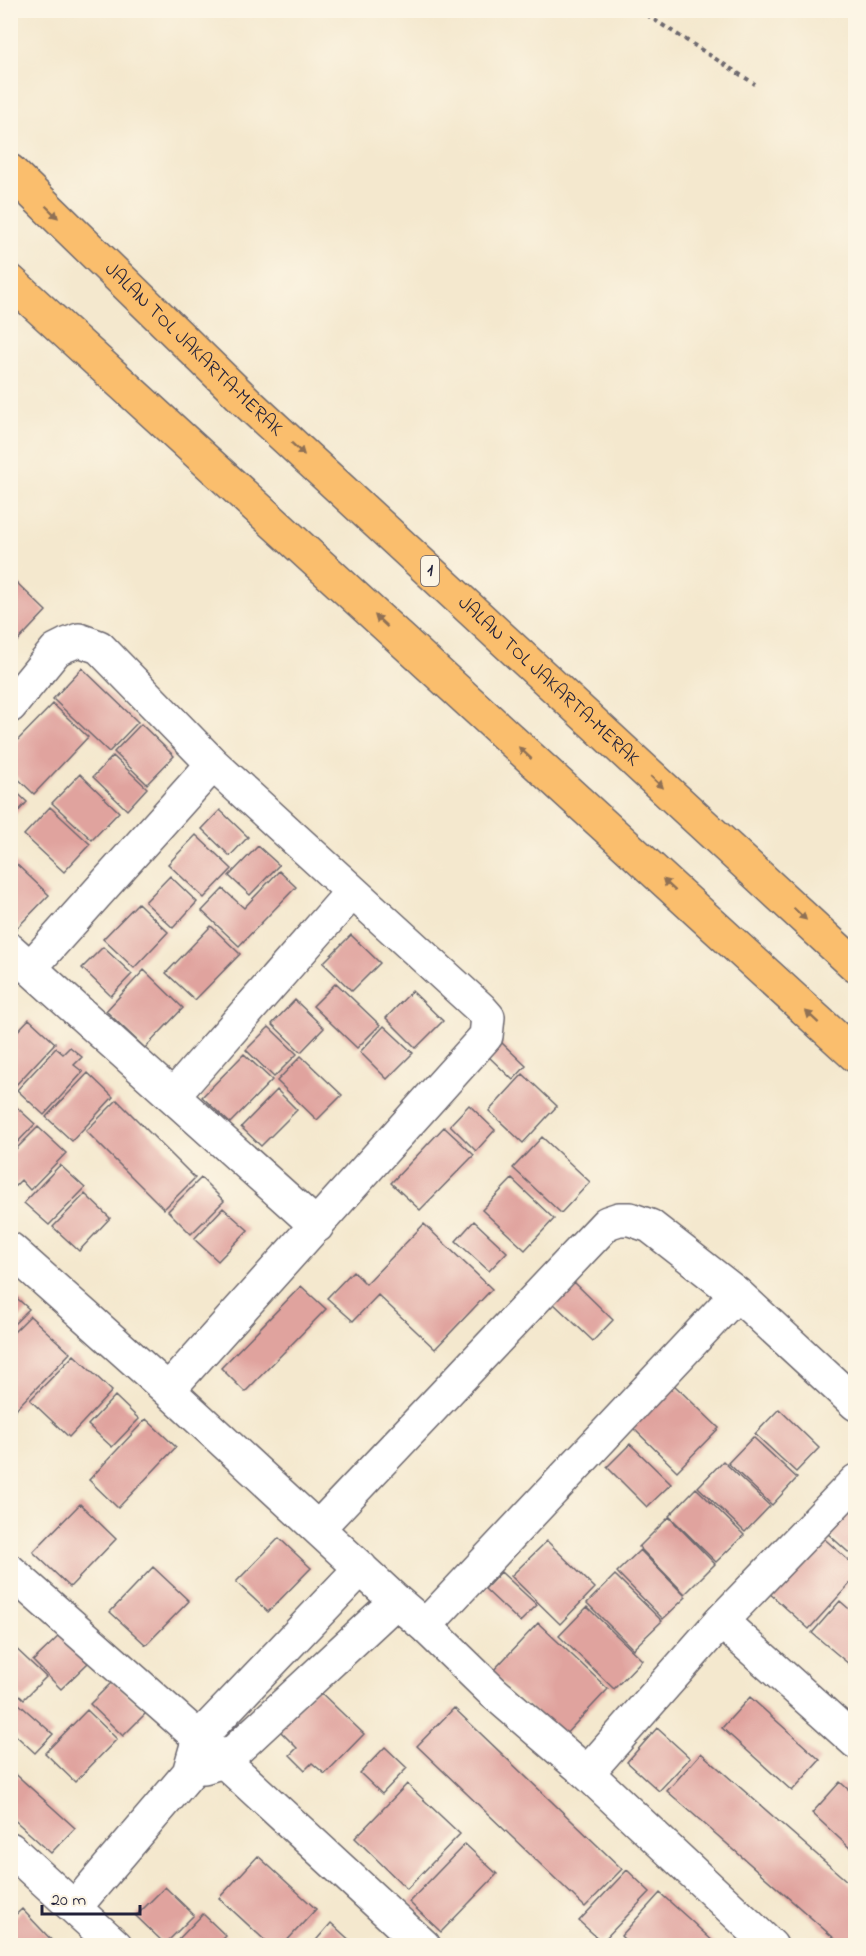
<svg xmlns="http://www.w3.org/2000/svg" width="866" height="1956" viewBox="0 0 866 1956" font-family="'Indie Flower',sans-serif">
  <style>
    .building { fill: #e0a39e }
    .lines { fill: none; stroke-linecap: round; stroke-linejoin: round }
    .minor-casing { stroke: #6c676e; stroke-width: 36 }
    .motorway-casing { stroke: #6c676e; stroke-width: 36 }
    .path { stroke: #6c676e; stroke-width: 4; stroke-dasharray: 4.5 4.5; stroke-linecap: butt }
    .minor { stroke: #fff; stroke-width: 33 }
    .motorway { stroke: #fabe6d; stroke-width: 33 }
    .oneway { fill: #8e7054 }
    .labels { text-anchor: middle; dominant-baseline: central; stroke-width: 4.5; stroke-linejoin: round; paint-order: stroke }
    .shield { fill: #fcf5e5; stroke: #63616e; stroke-width: 1.5 }
    .shield-label { font-size: 18px; font-weight: bold; fill: #22223b }
    .street-label { font-size: 20px; fill: #22223b; stroke: #fcf5e5 }
  </style>
  <rect width="100%" height="100%" fill="#fcf5e5"/>
  <filter id="ink" filterUnits="userSpaceOnUse"><feTurbulence type="fractalNoise" baseFrequency=".0167" numOctaves="2"/><feDisplacementMap in="SourceGraphic" scale="12" xChannelSelector="R" yChannelSelector="G"/><feConvolveMatrix kernelMatrix="1 2 1 2 8 2 1 2 1" color-interpolation-filters="sRGB"/></filter>
  <filter id="wash" filterUnits="userSpaceOnUse"><feTurbulence type="fractalNoise" baseFrequency=".008" numOctaves="4" result="noise"/><feDisplacementMap in="SourceGraphic" scale="24" xChannelSelector="R" yChannelSelector="G"/><feGaussianBlur stdDeviation="1.35" result="paint"/><feColorMatrix in="noise" values="0 0 0 0 0 0 0 0 0 0 0 0 0 0 0 0 0 1.4 0 .05"/><feComposite in="paint" operator="in"/></filter>
  <g filter="url(#wash)">
    <rect width="100%" height="100%" fill="#f4e8ce"/>
    <g id="blocks">
      <path class="building" d="M16 582 46 611 10 649V588Z
        M82 668 138 722 109 752 53 699Z
        M53 704 88 737 34 794 10 771V748Z
        M141 724 174 756 147 784 114 752Z
        M113 756 147 788 127 810 93 777Z
        M80 774 119 812 92 840 52 803Z
        M10 786 27 802 12 818 10 816Z
        M50 807 90 844 64 872 24 835Z
        M220 810 248 837 230 856 202 829Z
        M196 835 232 869 204 898 168 864Z
        M258 846 279 865 250 895 229 876Z
        M10 858 49 895 15 930 10 926Z
        M279 871 296 887 239 946 202 911 223 889 244 908Z
        M170 876 197 902 173 928 145 902Z
        M138 903 168 932 134 968 103 939Z
        M211 926 240 954 195 1000 166 973Z
        M351 935 380 963 352 991 323 963Z
        M103 947 132 974 111 996 82 968Z
        M144 970 183 1008 145 1048 106 1011Z
        M336 983 380 1025 357 1048 313 1006Z
        M412 991 443 1021 416 1048 386 1018Z
        M295 1000 324 1028 301 1052 272 1024Z
        M29 1019 55 1043 14 1087 10 1084V1039Z
        M384 1026 413 1053 387 1079 360 1052Z
        M269 1027 297 1054 274 1077 246 1050Z
        M501 1042 526 1066 513 1080 488 1056Z
        M70 1047 82 1057 74 1065 83 1072 44 1115 17 1090 56 1048 63 1054Z
        M244 1054 272 1080 230 1123 202 1097Z
        M301 1056 342 1095 317 1120 277 1081Z
        M88 1073 113 1097 72 1141 46 1117Z
        M523 1074 557 1106 523 1143 489 1111Z
        M277 1090 297 1110 261 1146 241 1127Z
        M117 1100 195 1178 164 1209 86 1131Z
        M10 1101 35 1124 10 1150Z
        M469 1105 495 1130 476 1151 450 1125Z
        M38 1127 66 1153 30 1190 21 1180 12 1189 10 1188V1155Z
        M444 1127 474 1155 420 1210 391 1183Z
        M542 1137 590 1182 561 1213 513 1168Z
        M60 1165 85 1188 49 1225 24 1203Z
        M201 1178 224 1201 191 1234 168 1211Z
        M512 1179 554 1219 525 1250 482 1210Z
        M85 1194 110 1218 79 1251 53 1227Z
        M223 1208 248 1230 218 1261 194 1239Z
        M474 1221 507 1252 489 1271 456 1241Z
        M424 1224 492 1289 435 1349 378 1295 353 1321 327 1298 353 1271 366 1284Z
        M574 1282 613 1320 593 1341 553 1303Z
        M301 1286 326 1309 245 1392 221 1368Z
        M10 1292 29 1309 10 1328Z
        M30 1316 70 1353 15 1410 10 1405V1336Z
        M74 1355 112 1391 69 1437 30 1400Z
        M672 1383 719 1428 677 1471 630 1425Z
        M115 1396 139 1419 112 1447 88 1425Z
        M779 1409 819 1448 796 1472 755 1434Z
        M146 1419 176 1447 118 1508 89 1480Z
        M753 1437 797 1478 772 1505 728 1463Z
        M630 1444 671 1484 647 1507 607 1467Z
        M723 1461 770 1506 745 1532 698 1487Z
        M696 1488 744 1535 716 1562 669 1516Z
        M80 1504 116 1539 70 1587 33 1552Z
        M851 1507 856 1512V1559L827 1533Z
        M669 1517 715 1564 685 1594 639 1547Z
        M819 1534 856 1567V1577L809 1629 767 1591Z
        M279 1538 311 1568 268 1612 236 1582Z
        M547 1541 595 1588 560 1624 511 1576Z
        M640 1550 686 1597 663 1619 617 1572Z
        M153 1567 189 1601 146 1645 110 1612Z
        M501 1572 537 1605 520 1622 485 1589Z
        M615 1575 662 1621 633 1649 587 1603Z
        M840 1601 856 1615V1670L812 1633Z
        M587 1607 642 1660 614 1689 559 1636Z
        M538 1623 608 1689 562 1738 492 1672Z
        M60 1635 88 1663 61 1689 33 1661Z
        M10 1643 46 1677 24 1699 10 1686Z
        M113 1681 146 1713 123 1736 90 1704Z
        M316 1688 364 1734 325 1774 312 1763 305 1770 290 1755 297 1748 277 1728Z
        M10 1696 53 1734 35 1753 10 1730Z
        M750 1697 820 1760 792 1791 722 1728Z
        M454 1708 622 1869 585 1907 417 1746Z
        M87 1710 117 1739 75 1782 45 1753Z
        M657 1728 690 1758 659 1791 627 1762Z
        M385 1747 407 1768 382 1794 360 1773Z
        M701 1753 856 1889V1946H843L667 1791Z
        M10 1769 75 1828 51 1853 10 1816Z
        M840 1782 856 1796V1847L852 1850 812 1813Z
        M407 1784 460 1834 407 1889 355 1838Z
        M465 1844 497 1874 441 1932 409 1902Z
        M258 1856 316 1909 282 1946H271L219 1898Z
        M627 1870 650 1892 602 1942 579 1921Z
        M165 1887 194 1915 165 1944 136 1916Z
        M660 1893 688 1918 718 1946H631L621 1936Z
        M22 1909 57 1946H10V1920Z
        M203 1914 226 1936 216 1946H172Z
        M331 1923 356 1946H311Z"/>
    </g>
  </g>
  <g filter="url(#ink)">
    <use href="#blocks" fill-opacity="0" stroke="#6c676e" stroke-width="1.5"/>
    <g class="lines">
      <g class="minor-casing">
        <path id="minor" d="M10 706 56 650 66 645 79 640 99 647 213 764 31 967
          M10 950 317 1226
          M173 1096 352 892
          M10 1249 168 1390 396 1601 425 1626 493 1692 587 1773 771 1946
          M168 1390 486 1036 488 1017 481 1009 213 764
          M318 1528 607 1223 619 1219H630L650 1226 737 1294 856 1404
          M10 1571 199 1738 424 1946
          M721 1621 856 1742
          M425 1626 737 1294
          M204 1767 224 1761 396 1601
          M587 1773 721 1621 856 1481
          M10 1849 116 1946
          M75 1907 189 1773 199 1738 361 1568"/>
      </g>
      <g class="motorway-casing">
        <g id="motorway">
          <path id="s1" d="M10 171 251 406 856 966"/>
          <path d="M10 281 856 1056"/>
        </g>
      </g>
      <path class="path" d="M639 10 755 84"/>
      <use href="#minor" class="minor"/>
      <use href="#motorway" class="motorway"/>
    </g>
    <defs><path id="oneway-solid" d="M-6-.8H1V-3.2L6.5 0L1 3.2V.8H-6Z" transform="scale(1.5)"/></defs>
    <g class="oneway">
      <use href="#oneway-solid" transform="translate(52 212) rotate(44)"/>
      <use href="#oneway-solid" transform="translate(298 449) rotate(43)"/>
      <use href="#oneway-solid" transform="translate(381 621) rotate(-137)"/>
      <use href="#oneway-solid" transform="translate(525 753) rotate(-137)"/>
      <use href="#oneway-solid" transform="translate(657 782) rotate(43)"/>
      <use href="#oneway-solid" transform="translate(669 885) rotate(-137)"/>
      <use href="#oneway-solid" transform="translate(800 914) rotate(43)"/>
      <use href="#oneway-solid" transform="translate(812 1017) rotate(-137)"/>
    </g>
  </g>
  <g class="labels">
    <rect class="shield" x="421" y="556" width="18" height="30" rx="4.5"/>
    <g class="shield-label">
      <text x="430" y="571">1</text>
    </g>
    <g class="street-label">
      <text stroke="none"><textPath href="#s1" startOffset="256">JALAN TOL JAKARTA–MERAK</textPath></text>
      <text stroke="none"><textPath href="#s1" startOffset="742">JALAN TOL JAKARTA–MERAK</textPath></text>
    </g>
  </g>
  <rect width="866" height="1956" fill="none" stroke="#fcf5e5" stroke-width="36"/>
  <path d="M42 1905v9h98v-9" fill="none" stroke="#22223b" stroke-width="3"/>
  <text x="51" y="1905" font-size="18" fill="#22223b" stroke="#fcf5e5" stroke-width="4.5" paint-order="stroke">20 m</text>
</svg>
